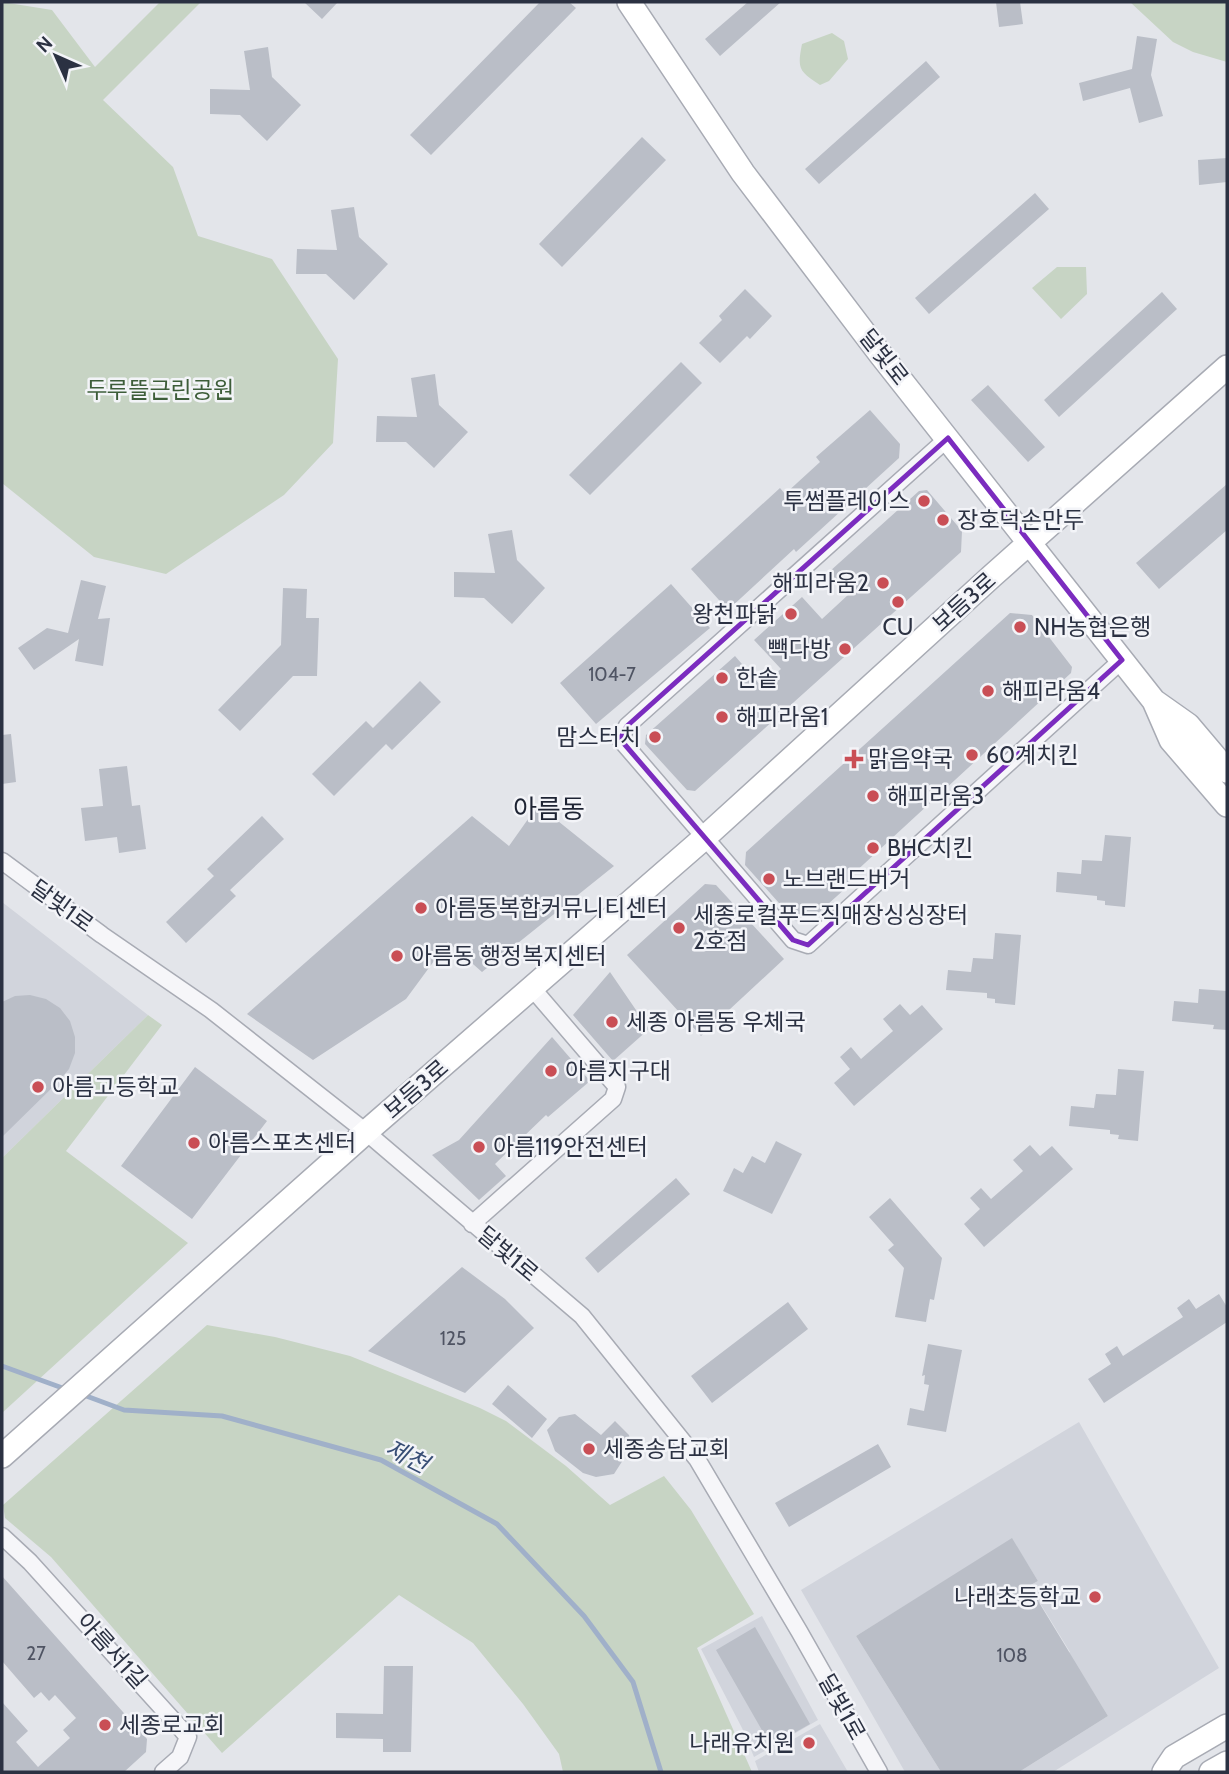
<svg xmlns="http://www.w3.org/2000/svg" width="1229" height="1774" viewBox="0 0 1229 1774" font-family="Cabin,'Noto Sans KR',sans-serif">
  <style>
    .built { fill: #d1d4dc }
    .green { fill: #c7d4c4 }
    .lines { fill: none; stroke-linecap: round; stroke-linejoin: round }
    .stream { stroke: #a0b0c9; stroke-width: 5 }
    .building { fill: #babec7 }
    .street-casing { stroke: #a8abb4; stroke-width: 19 }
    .secondary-casing { stroke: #a8abb4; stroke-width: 26 }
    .street { stroke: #f6f6f9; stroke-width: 16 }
    .secondary { stroke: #fff; stroke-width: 23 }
    .marked { fill: none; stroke: #7b2cbf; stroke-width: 5; stroke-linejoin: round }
    .poi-dot { fill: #c94e55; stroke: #f3f4f8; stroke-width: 2.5 }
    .labels { text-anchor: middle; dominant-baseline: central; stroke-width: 5; stroke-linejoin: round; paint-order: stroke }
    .number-label { font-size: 19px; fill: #4f5463 }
    .street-label { font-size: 23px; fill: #2b3142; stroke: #f3f4f8 }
    .park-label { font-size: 23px; fill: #3d5d39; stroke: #f3f4f8 }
    .poi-label { font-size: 23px; fill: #2b3142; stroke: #f3f4f8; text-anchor: start }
    .water-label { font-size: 24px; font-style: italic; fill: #374d75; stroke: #f3f4f8 }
    .quarter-label { font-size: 26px; fill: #1d2333; stroke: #f3f4f8 }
  </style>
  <rect width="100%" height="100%" fill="#e3e5ea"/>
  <path class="built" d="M2 902 148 1015 2 1158Z
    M1079 1422 1219 1668 1053 1772H1019L1108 1716 1082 1674 970 1714 1070 1652 1040 1603 953 1658 942 1640 1038 1581 1012 1539 856 1636 941 1772H905L801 1590Z
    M762 1616 818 1720 754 1757 742 1728 701 1649Z
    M820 1724 848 1772H759L755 1761Z"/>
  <path class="green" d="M2 2 52 10 95 67 160 2H201L103 100 173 167 198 236 272 259 338 359 333 443 284 495 166 574 94 557 2 483Z
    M1130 2H1227V62L1193 52 1173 42Z
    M832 33 844 41 848 59 829 81 820 85C799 71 797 69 802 44Z
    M1057 267H1086L1087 294 1061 319 1032 288Z
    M148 1015 162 1025 66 1151 188 1243 2 1413V1158Z
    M207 1325 275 1337 350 1356 480 1408 506 1421 566 1466 610 1505 664 1476 691 1510 754 1614 697 1648 752 1772H563L559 1754 523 1704 473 1643 399 1595 222 1753 51 1557 5 1518 3 1505Z"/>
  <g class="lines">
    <path class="stream" d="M2 1366 68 1390
      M81 1394 124 1410 222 1416 381 1460 497 1524 584 1616 633 1682 661 1772"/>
  </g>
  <path class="building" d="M304 2H338L322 19Z
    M540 2H569L576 8 431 155 410 135Z
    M748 2H781L720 56 705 39Z
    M996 2H1020L1023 24 999 27Z
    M1137 36 1157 39 1151 75 1163 116 1139 123 1130 88 1083 101 1079 83 1132 69Z
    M268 47 272 77 301 105 267 141 240 115 210 114V89L250 90 244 51Z
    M926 61 940 77 819 184 805 169Z
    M642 137 666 160 562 267 539 244Z
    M1227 158V182L1199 185 1198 160Z
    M1035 193 1049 209 929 314 915 298Z
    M354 207 359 237 388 264 354 300 326 274H296L297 249 337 250 331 210Z
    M745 289 772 316 750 339 747 336 720 363 699 343 722 320 719 316Z
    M1162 292 1177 309 1059 417 1044 400Z
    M681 362 702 383 590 495 569 475Z
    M435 374 439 405 468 432 434 468 406 442H376L377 416 417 417 411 378Z
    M988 385 1045 447 1028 462 971 400Z
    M870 410 900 444 899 458 796 552 794 549 728 610 691 569 780 488 785 494 820 462 816 457Z
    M1227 484V530L1159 589 1136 563Z
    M927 490 962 531 961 552 695 791 687 790 645 744 646 735 735 656 761 686 781 669 754 640 802 597 822 619 849 594 829 572 919 491Z
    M512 530 517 560 545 588 512 624 484 598 454 597V572L495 573 488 534Z
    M81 580 106 586 98 619 110 618 103 666 75 661 79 639 34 670 18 648 47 628 68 633Z
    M671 584 710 628 596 724 560 683Z
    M283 588 307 589 306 618H319L317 676H293L240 731 218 710 281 645Z
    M1010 613 1032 615 1072 667 1071 673 852 875 856 879 808 922 795 921 745 865 746 852Z
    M420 681 441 702 392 750 386 744 334 796 312 774 366 721 373 728Z
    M11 734 16 782 2 784V735Z
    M127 766 132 806 140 805 146 849 119 853 117 837 85 841 81 808 103 806 99 769Z
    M538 805 614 866 482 972 448 942 406 999 313 1060 247 1014 472 816 509 846Z
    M262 816 284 839 230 890 236 896 186 943 166 922 214 876 207 869Z
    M1105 835 1131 837 1125 907 1105 905V901L1097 900V896L1056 892 1057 872 1081 874 1082 860 1102 861Z
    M705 884 716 885 784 959 701 1036 627 955Z
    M995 933 1021 935 1015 1005 995 1003V999L987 998V993L946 990 948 970 971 972 973 958 993 959Z
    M610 972 649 1029 613 1061 573 1015Z
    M1199 989 1227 991V1030L1213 1029 1214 1025 1172 1021 1174 1001 1198 1003Z
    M30 995 46 999 60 1008 70 1021 75 1037V1053L69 1069 58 1082 2 1137V1002L15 996Z
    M900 1004 910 1015 922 1005 943 1029 854 1106 834 1083 850 1069 840 1057 851 1047 861 1059 893 1031 883 1019Z
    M552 1037 590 1081 548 1117 546 1115 495 1164 506 1176 479 1200 432 1155 459 1140Z
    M195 1067 267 1121 192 1219 121 1166Z
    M1118 1069 1144 1071 1138 1141 1118 1139 1119 1135 1110 1134V1130L1069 1126 1071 1106 1094 1108 1096 1094 1116 1095Z
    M776 1141 802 1154 772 1214 723 1191 734 1168 743 1173 752 1156 765 1163Z
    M1030 1145 1040 1156 1052 1146 1073 1169 984 1247 964 1224 980 1209 970 1198 981 1188 991 1199 1023 1171 1013 1160Z
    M676 1178 690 1194 598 1273 585 1258Z
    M890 1198 942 1258 934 1300 930 1299 926 1322 895 1317 904 1268 888 1250 894 1245 869 1217Z
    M462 1267 505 1299 534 1328 465 1393 368 1351Z
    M1219 1294 1227 1307V1322L1104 1403 1088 1379 1111 1364 1105 1354 1117 1346 1123 1356 1183 1317 1177 1308 1189 1299 1196 1309Z
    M788 1302 808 1329 712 1403 691 1376Z
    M928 1344 962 1350 946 1432 907 1425 910 1408 924 1411 929 1385 924 1384 925 1375 922 1376Z
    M508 1385 547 1419 532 1438 492 1404Z
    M575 1414 601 1435 615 1421 629 1435 630 1441 624 1449 623 1460 614 1474 596 1477 583 1473 555 1451 547 1430 559 1417Z
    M878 1444 891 1467 789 1527 775 1503Z
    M1012 1538 1038 1581 1029 1586 1108 1716 1019 1772H941L856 1636Z
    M2 1576 147 1739 146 1752 124 1772H2V1702L28 1731 16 1742 38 1767 70 1738 63 1730 76 1718 55 1695 49 1701 41 1692 34 1698 2 1661Z
    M755 1627 810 1724 771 1746 716 1650Z
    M384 1666H413L411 1752H383V1739L336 1738V1713L383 1714Z"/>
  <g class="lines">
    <g class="street-casing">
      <path id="street" d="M948 438 627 726 620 739 793 940 808 945 1122 660
        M2 861 102 935 211 1010 366 1132 582 1316 697 1459 799 1631 879 1772
        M472 1224 613 1099 617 1087 532 988
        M2 1536 30 1562 182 1730 188 1737 180 1757 163 1772"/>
    </g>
    <g class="secondary-casing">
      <path id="secondary" d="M629 2 743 173 881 355 1154 701 1171 740 1227 805
        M1154 701 1188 725 1227 771
        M2 1456 366 1132 703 839 992 576 1227 367
        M1164 1772 1174 1757 1227 1726
        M1211 1772 1227 1763"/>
    </g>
    <use href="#street" class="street"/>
    <use href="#secondary" class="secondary"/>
  </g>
  <path class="marked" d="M948 438 1122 660 808 945 793 940 620 739 627 726Z"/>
  <g class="poi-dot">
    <circle cx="924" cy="501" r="7"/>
    <circle cx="943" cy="520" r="7"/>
    <circle cx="883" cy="583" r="7"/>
    <circle cx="898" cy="602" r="7"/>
    <circle cx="791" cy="614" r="7"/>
    <circle cx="1020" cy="627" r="7"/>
    <circle cx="845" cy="649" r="7"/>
    <circle cx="722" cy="678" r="7"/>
    <circle cx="988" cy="691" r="7"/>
    <circle cx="722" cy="717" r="7"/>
    <circle cx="655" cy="737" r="7"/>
    <circle cx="972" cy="755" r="7"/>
    <path d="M850.5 748.5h7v7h7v7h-7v7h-7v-7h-7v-7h7z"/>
    <circle cx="873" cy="796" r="7"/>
    <circle cx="873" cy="848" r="7"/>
    <circle cx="769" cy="879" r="7"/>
    <circle cx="421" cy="908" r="7"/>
    <circle cx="679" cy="928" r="7"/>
    <circle cx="397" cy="956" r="7"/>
    <circle cx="612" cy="1022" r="7"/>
    <circle cx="551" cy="1071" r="7"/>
    <circle cx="38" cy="1087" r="7"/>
    <circle cx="194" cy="1143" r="7"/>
    <circle cx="479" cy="1147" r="7"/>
    <circle cx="589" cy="1449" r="7"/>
    <circle cx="1095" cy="1597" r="7"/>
    <circle cx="105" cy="1725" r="7"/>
    <circle cx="809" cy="1743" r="7"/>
  </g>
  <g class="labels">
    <g class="number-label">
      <text x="612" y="674">104-7</text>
      <text x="453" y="1338">125</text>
      <text x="36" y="1653">27</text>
      <text x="1012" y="1655">108</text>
    </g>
    <g class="street-label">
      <text transform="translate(884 357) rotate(52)">달빛로</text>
      <text transform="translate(964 602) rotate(-42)">보듬3로</text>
      <text transform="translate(62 906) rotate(36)">달빛1로</text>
      <text transform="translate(416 1089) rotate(-41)">보듬3로</text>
      <text transform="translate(508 1254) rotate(40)">달빛1로</text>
      <text transform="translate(112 1651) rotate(48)">아름서1길</text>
      <text transform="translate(842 1707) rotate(61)">달빛1로</text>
    </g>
    <g class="park-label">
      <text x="160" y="390">두루뜰근린공원</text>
    </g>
    <g class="poi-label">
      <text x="910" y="501" text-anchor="end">투썸플레이스</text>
      <text x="957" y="520">장호덕손만두</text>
      <text x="869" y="583" text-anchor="end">해피라움2</text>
      <text x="777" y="614" text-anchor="end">왕천파닭</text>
      <text x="898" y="627" text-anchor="middle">CU</text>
      <text x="1034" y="627">NH농협은행</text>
      <text x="831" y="649" text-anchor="end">빽다방</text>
      <text x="736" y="678">한솥</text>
      <text x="1002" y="691">해피라움4</text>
      <text x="736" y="717">해피라움1</text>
      <text x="641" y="737" text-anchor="end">맘스터치</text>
      <text x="986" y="755">60계치킨</text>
      <text x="868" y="759">맑음약국</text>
      <text x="887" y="796">해피라움3</text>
      <text x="887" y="848">BHC치킨</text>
      <text x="783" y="879">노브랜드버거</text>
      <text x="435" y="908">아름동복합커뮤니티센터</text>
      <text x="693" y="915">세종로컬푸드직매장싱싱장터<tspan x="693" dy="26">2호점</tspan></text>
      <text x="411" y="956">아름동 행정복지센터</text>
      <text x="626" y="1022">세종 아름동 우체국</text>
      <text x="565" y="1071">아름지구대</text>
      <text x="52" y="1087">아름고등학교</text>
      <text x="208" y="1143">아름스포츠센터</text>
      <text x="493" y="1147">아름119안전센터</text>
      <text x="603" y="1449">세종송담교회</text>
      <text x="1081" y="1597" text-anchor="end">나래초등학교</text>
      <text x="119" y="1725">세종로교회</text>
      <text x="795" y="1743" text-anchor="end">나래유치원</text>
    </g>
    <g class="water-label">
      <text transform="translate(407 1456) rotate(27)">제천</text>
    </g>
    <g class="quarter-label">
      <text x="549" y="809">아름동</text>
    </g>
  </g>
  <rect width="1229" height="1774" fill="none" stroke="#2b3142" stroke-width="7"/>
  <g transform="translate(56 56) rotate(315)" stroke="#f3f4f8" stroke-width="5" paint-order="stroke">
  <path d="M0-5L12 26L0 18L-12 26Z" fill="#2b3142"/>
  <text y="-10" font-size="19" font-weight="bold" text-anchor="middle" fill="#2b3142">N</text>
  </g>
</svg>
